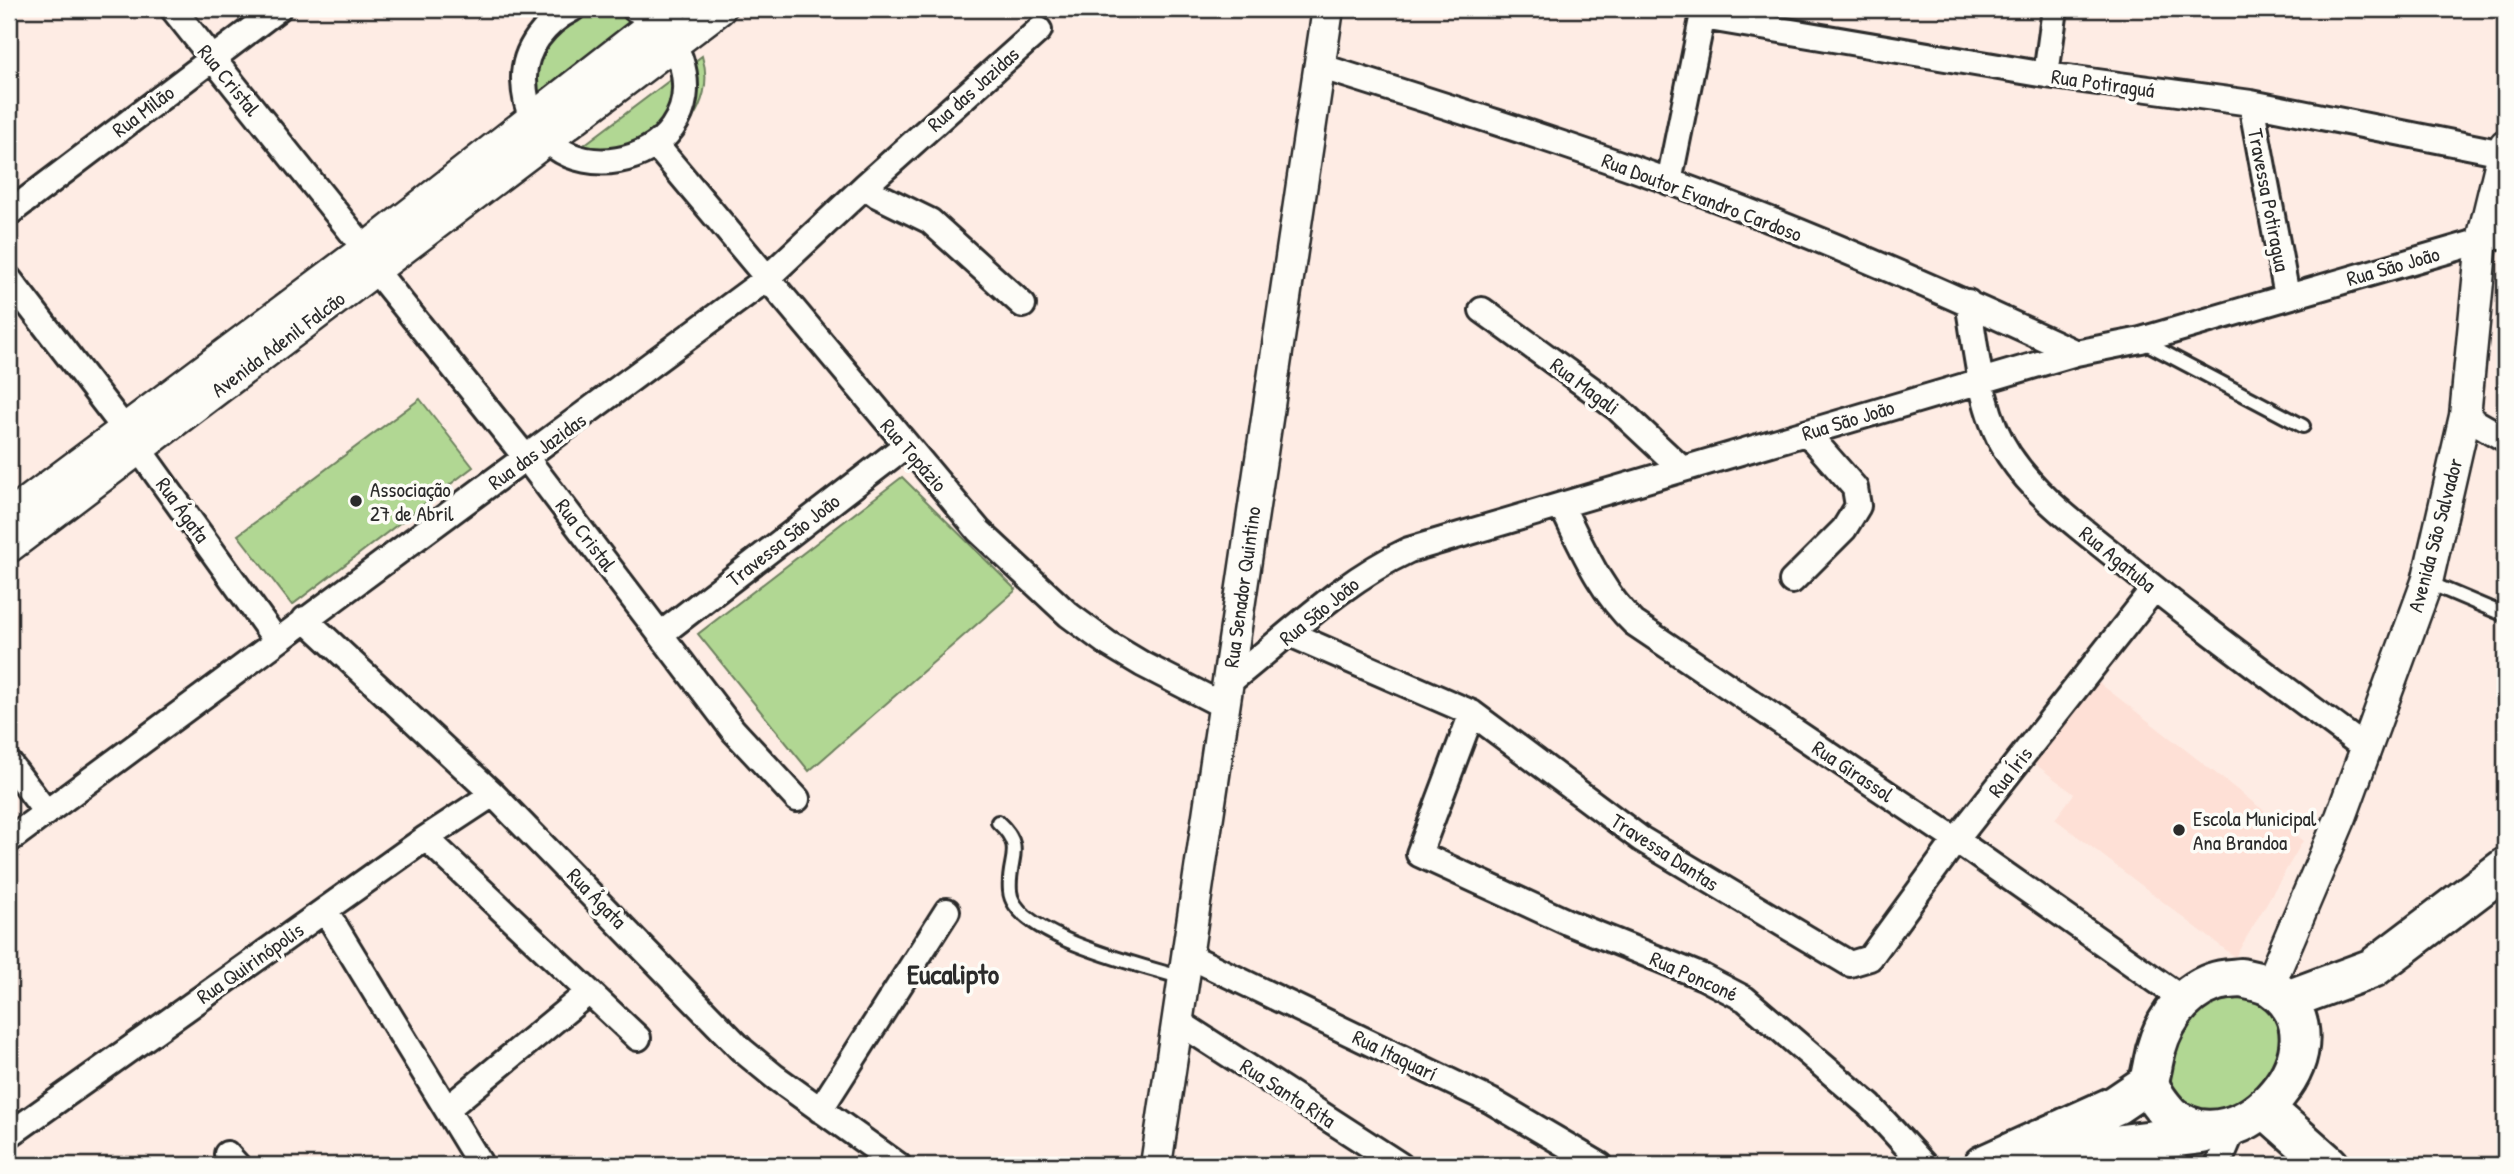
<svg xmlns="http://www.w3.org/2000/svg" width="2514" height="1174" viewBox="0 0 2514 1174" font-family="'Patrick Hand',sans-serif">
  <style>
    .built { fill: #fee0d6 }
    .green { fill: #b1d793; stroke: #6e815f; stroke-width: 2 }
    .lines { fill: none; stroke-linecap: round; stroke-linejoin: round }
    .service-casing { stroke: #2b2b2b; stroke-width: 18 }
    .minor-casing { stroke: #2b2b2b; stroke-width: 30 }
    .tertiary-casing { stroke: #2b2b2b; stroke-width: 35 }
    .primary-casing { stroke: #2b2b2b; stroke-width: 44 }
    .service { stroke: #fdfcf7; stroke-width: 12 }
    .minor { stroke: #fdfcf7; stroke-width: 24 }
    .tertiary { stroke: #fdfcf7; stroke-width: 30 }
    .primary { stroke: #fdfcf7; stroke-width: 38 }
    .poi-dot { fill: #2b2b2b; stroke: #fdfcf7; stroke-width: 2.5 }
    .labels { text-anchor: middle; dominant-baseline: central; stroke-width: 7; stroke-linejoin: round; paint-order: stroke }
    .street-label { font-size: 21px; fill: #2b2b2b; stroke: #fdfcf7 }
    .poi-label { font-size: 21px; fill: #2b2b2b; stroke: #fdfcf7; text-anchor: start }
    .district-label { font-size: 28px; font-weight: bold; fill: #2b2b2b; stroke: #fdfcf7 }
  </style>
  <rect width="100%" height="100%" fill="#feece4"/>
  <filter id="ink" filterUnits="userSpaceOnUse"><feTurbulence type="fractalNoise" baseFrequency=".0143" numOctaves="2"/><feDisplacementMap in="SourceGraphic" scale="14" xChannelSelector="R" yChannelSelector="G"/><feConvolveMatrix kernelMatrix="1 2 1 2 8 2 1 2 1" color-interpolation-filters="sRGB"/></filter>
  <g filter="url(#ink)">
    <path class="built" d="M2098 682 2303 841 2235 957 2055 819 2074 794 2034 763Z"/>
    <path class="green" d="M602 9H660L534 106C535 49 550 31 602 9Z
      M702 56C714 94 693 123 667 150L576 151Z
      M420 399 473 467 292 605 238 535Z
      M902 477 1016 590 809 771 698 634Z
      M2230 986 2270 1001 2289 1043 2277 1084 2209 1123 2180 1108 2163 1057 2189 1011Z"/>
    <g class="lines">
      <g class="service-casing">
        <path id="service" d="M2144 342 2303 426
          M2427 582 2505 615
          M998 822C1027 849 1007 859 1010 891 1013 936 1145 966 1182 978"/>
      </g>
      <g class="minor-casing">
        <path id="minor" d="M173 9 365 249
          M572 9C546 22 523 49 524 80 528 209 718 172 680 58 672 37 656 17 635 9
          M1703 17 2046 75 2251 103 2503 153
          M1319 66C1437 103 1555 140 1671 182 1808 232 1943 291 2076 353
          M2046 75 2055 9
          M2251 103 2287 296
          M656 145 979 531 1069 615 1107 643 1142 664 1224 706
          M1669 182 1704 9
          M865 186 877 195 930 221 1023 305
          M9 213 278 9
          M376 271 527 459 733 730 797 799
          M9 279 124 428
          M1968 302C1977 352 1980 412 2009 455 2037 497 2078 526 2116 557 2197 624 2281 685 2365 748
          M1482 310 1617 408 1681 468
          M2465 416 2505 439
          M138 448 276 640
          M1562 507C1583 549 1600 591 1634 623L1956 840 2184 1000
          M1792 581 1844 529 1858 506 1855 488 1807 433
          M305 619 493 794 742 1050 775 1077 898 1165
          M661 634 905 446
          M1290 634 1472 713 1641 839 1850 964 1870 958 1956 840 2154 589
          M1228 683C1287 637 1340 582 1409 550L2076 353 2141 340 2505 234
          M1472 713 1419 854 1567 922 1703 977 1745 999 1870 1106 1924 1165
          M9 763 46 812
          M426 838 638 1038
          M9 840 765 280 865 186 1039 30
          M325 910 479 1162
          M1185 954 1491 1101 1600 1165
          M1177 1021 1400 1165
          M447 1109 589 992
          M820 1110 947 911
          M9 1135 426 838 493 794
          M227 1154 237 1165
          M2218 1165 2232 1132"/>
      </g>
      <g class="tertiary-casing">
        <path id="tertiary" d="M9 516 365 249 672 9
          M9 547 720 9
          M2269 986 2341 817 2427 582 2465 416 2482 240 2505 145
          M1156 1165 1328 9"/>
      </g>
      <g class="primary-casing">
        <path id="primary" d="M2241 978C2250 980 2263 982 2271 987 2353 1041 2240 1174 2170 1115 2162 1106 2153 1096 2150 1084 2149 1078 2152 1070 2153 1063 2159 1028 2179 994 2214 982 2222 979 2232 979 2241 978Z
          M2287 1000 2373 968 2505 868
          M2268 1111 2329 1165
          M1983 1165 2116 1105 2150 1082
          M2055 1165 2105 1146 2202 1134"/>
      </g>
      <use href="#service" class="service"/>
      <use href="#minor" class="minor"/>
      <use href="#tertiary" class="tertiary"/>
      <use href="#primary" class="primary"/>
    </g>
  </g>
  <g class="poi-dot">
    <circle cx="356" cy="501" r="7"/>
    <circle cx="2179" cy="830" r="7"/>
  </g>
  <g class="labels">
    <g class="street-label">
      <text transform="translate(229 80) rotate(51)">Rua Cristal</text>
      <text transform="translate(2103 83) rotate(8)">Rua Potiraguá</text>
      <text transform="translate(973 89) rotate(-42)">Rua das Jazidas</text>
      <text transform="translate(143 111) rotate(-37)">Rua Milão</text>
      <text transform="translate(1702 197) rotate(21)">Rua Doutor Evandro Cardoso</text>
      <text transform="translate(2269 200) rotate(79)">Travessa Potiragua</text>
      <text transform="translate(2393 266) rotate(-16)">Rua São João</text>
      <text transform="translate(278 344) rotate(-37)">Avenida Adenil Falcão</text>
      <text transform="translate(1585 386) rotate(37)">Rua Magali</text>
      <text transform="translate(1848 420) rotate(-17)">Rua São João</text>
      <text transform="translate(537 451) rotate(-36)">Rua das Jazidas</text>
      <text transform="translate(914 455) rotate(49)">Rua Topázio</text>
      <text transform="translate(183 510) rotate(54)">Rua Ágata</text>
      <text transform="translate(586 535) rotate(53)">Rua Cristal</text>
      <text transform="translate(2435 535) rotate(-75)">Avenida São Salvador</text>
      <text transform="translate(783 540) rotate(-38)">Travessa São João</text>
      <text transform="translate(2118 559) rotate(39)">Rua Agatuba</text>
      <text transform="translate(1242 587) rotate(-82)">Rua Senador Quintino</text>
      <text transform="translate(1319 611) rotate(-39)">Rua São João</text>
      <text transform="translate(1853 771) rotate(34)">Rua Girassol</text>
      <text transform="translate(2010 772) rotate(-52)">Rua Íris</text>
      <text transform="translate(1665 852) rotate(33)">Travessa Dantas</text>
      <text transform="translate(597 898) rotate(46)">Rua Ágata</text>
      <text transform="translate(250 963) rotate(-35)">Rua Quirinópolis</text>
      <text transform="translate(1694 976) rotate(24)">Rua Ponconé</text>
      <text transform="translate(1395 1055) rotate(26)">Rua Itaquarí</text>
      <text transform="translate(1288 1093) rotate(33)">Rua Santa Rita</text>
    </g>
    <g class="poi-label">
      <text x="370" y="489">Associação<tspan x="370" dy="24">27 de Abril</tspan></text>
      <text x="2193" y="818">Escola Municipal<tspan x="2193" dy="24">Ana Brandoa</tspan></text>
    </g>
    <g class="district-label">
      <text x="953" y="974">Eucalipto</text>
    </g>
  </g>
  <rect width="2514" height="1174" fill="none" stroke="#fdfcf7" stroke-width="35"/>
  <rect x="18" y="18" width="2479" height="1139" fill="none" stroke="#2b2b2b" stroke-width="2.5" filter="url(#ink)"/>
</svg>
